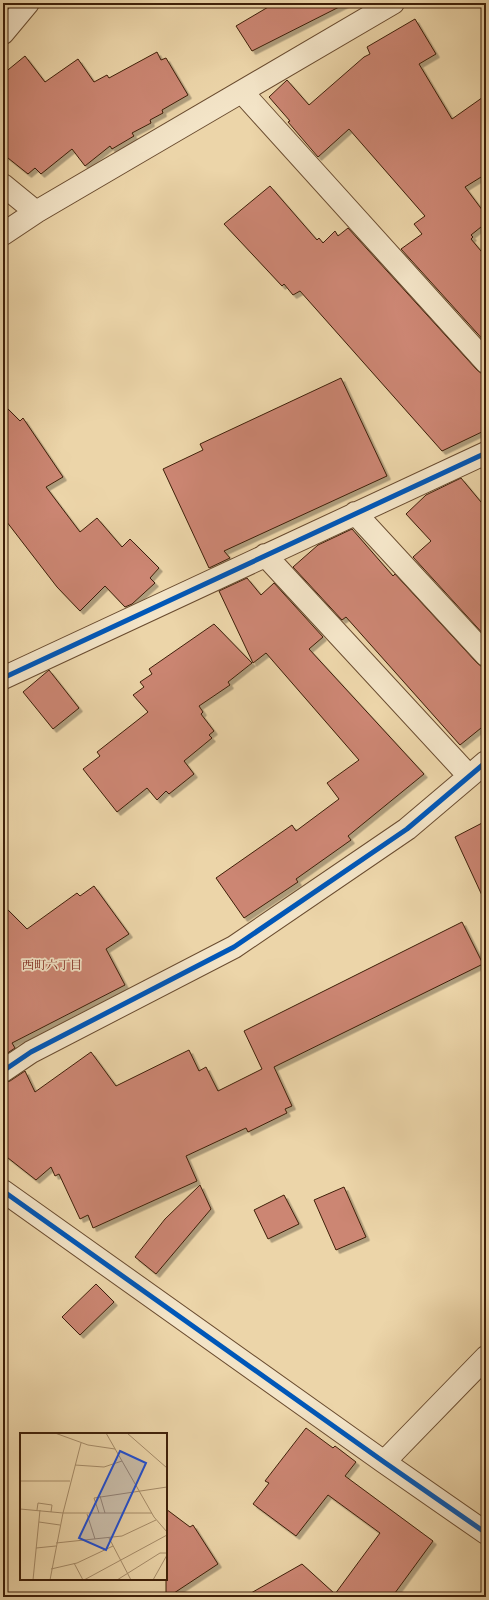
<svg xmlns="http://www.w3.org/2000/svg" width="489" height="1600" viewBox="0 0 489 1600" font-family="'Libre Caslon Text','Noto Serif JP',serif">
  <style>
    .building { fill: #cc8673; stroke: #3e1f08; filter: url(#shadow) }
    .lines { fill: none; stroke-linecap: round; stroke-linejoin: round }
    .minor-casing { stroke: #6a4c30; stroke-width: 24 }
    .minor { stroke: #f3e4c7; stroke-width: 22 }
    .cycleway-casing { stroke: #f3e4c7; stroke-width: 8 }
    .cycleway { stroke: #0057b8; stroke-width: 5 }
    .labels { text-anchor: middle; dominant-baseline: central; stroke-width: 3.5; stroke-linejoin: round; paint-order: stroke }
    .neighbourhood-label { font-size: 12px; fill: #7a1f14; stroke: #f3e4c7 }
    .inset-road { fill: none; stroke: #a68c69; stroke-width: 1 }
    .view { fill: #1d4ed8; fill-opacity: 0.15; stroke: #1d4ed8; stroke-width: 2 }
    .inset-edge { fill: none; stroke: #3e1f08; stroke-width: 2 }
  </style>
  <defs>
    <filter id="shadow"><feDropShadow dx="3.5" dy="3.5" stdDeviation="0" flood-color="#0004"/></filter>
  </defs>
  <rect width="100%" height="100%" fill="#ecd5a9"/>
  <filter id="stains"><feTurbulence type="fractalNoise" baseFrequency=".005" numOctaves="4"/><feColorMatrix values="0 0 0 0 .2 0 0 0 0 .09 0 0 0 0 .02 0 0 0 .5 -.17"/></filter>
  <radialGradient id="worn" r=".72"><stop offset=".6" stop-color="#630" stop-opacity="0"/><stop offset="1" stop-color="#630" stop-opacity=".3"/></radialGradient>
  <path class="building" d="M275 3H347L252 51 236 26Z
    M415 19 436 54 419 64 452 119 486 95V174L465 187 486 215V223L471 235 473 237 471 239 486 257V343L401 249 422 234 414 224 425 216 349 129 318 157 288 122 290 121 269 97 287 80 309 105 364 57 370 54 367 47Z
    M157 52 161 60 166 58 188 95 162 110 163 113 150 120 151 123 132 133 134 136 112 149 110 146 85 166 72 149 41 174 35 168 28 174 3 154V74L25 56 45 82 78 59 94 82 107 75 109 78Z
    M270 186 317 240 319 238 323 243 335 231 338 236 348 228 477 370 482 374H486V430L442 451 300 291 293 295 284 284 282 286 224 224Z
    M341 378 387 476 224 551 230 558 209 568 163 469 203 450 200 444Z
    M3 404 20 421 23 418 63 477 46 487 80 532 97 518 122 547 130 539 159 568 150 578 155 583 132 604 125 607 105 586 80 611 57 587 3 517Z
    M461 478 486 508V637L413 557 431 541 406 514 426 495Z
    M352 529 393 576 395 574 477 663 482 667H486V724L460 745 346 617 342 620 293 567 318 545Z
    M247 578 261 595 274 583 323 637 309 649 424 774 348 836 351 840 296 879 298 882 244 918 216 878 292 825 296 831 339 799 327 783 359 760 266 653 253 663 219 591Z
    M214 624 252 663 228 682 230 685 199 706 203 712 201 714 214 731 209 735 212 738 184 761 194 774 169 794 166 791 157 800 147 788 117 812 83 769 100 756 97 752 148 712 133 695 144 687 140 682 152 674 149 669Z
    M49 670 79 708 53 729 23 692Z
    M486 821V904L455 837Z
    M94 886 129 934 106 949 125 985 12 1043 15 1048 3 1056V905L27 929 77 893 80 896Z
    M462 922 483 964 274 1067 292 1106 285 1109 287 1113 248 1132 246 1128 186 1156 197 1181 93 1228 88 1215 80 1219 59 1174 55 1176 51 1167 36 1180 3 1154V1083L10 1081 25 1071 35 1092 91 1052 116 1086 189 1050 199 1071 206 1067 218 1091 262 1069 244 1031Z
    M200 1185 211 1209 156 1274 135 1257 165 1219Z
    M344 1187 366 1237 336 1250 314 1200Z
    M284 1195 299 1224 268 1239 254 1210Z
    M96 1284 114 1302 80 1335 62 1317Z
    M306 1428 333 1448 335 1446 356 1462 345 1476 433 1541 392 1597H244L302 1564 335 1594 380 1533 328 1495 296 1536 253 1504 269 1483 265 1481Z
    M166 1509 190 1527 193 1525 218 1564 168 1597H166Z"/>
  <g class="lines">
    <g class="minor-casing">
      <path id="minor" d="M3 33 28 3
        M242 92 486 362
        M3 185 36 212
        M3 234 36 212 393 3
        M355 513 486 655
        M265 555 469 776
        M3 678 486 453
        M3 1071 31 1052 234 947 407 829 486 762
        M3 1191 384 1462 486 1533
        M384 1462 486 1357"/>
    </g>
    <use href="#minor" class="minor"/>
    <g class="cycleway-casing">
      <path id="cycleway" d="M3 678 486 453
        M3 1071 31 1052 234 947 407 829 486 762
        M3 1191 384 1462 486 1533"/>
    </g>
    <use href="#cycleway" class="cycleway"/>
  </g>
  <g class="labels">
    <g class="neighbourhood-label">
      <text x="52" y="964">西町六丁目</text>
    </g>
  </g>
  <g transform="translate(20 1433)">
    <rect width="147" height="147" fill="#ecd5a9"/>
    <path class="inset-road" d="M35 0 68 12 95 16M86 0 134 84 147 99M107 0 147 35M55 32 84 34 102 28M0 48H50M80 63 85 80M0 76 43 80H132M17 77 18 70 32 72 31 79M79 80 74 65 147 54M67 81 75 106M19 89 40 92M89 105 111 147M36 110 102 103 136 87M16 115 36 113M54 130 63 147M31 136 57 130 93 113M13 147 20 77M30 147 43 80 61 10M64 147 147 102M97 147 140 120H147M133 147 147 122"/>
    <path class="view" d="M100 18 126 30 86 117 59 105Z"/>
    <rect width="147" height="147" class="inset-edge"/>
  </g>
  <rect width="489" height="1600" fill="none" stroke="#ecd5a9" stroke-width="16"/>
  <rect x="4" y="4" width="481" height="1592" fill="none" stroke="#3e1f08" stroke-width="2"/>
  <rect x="8" y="8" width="473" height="1584" fill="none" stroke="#3e1f08"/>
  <rect width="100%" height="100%" filter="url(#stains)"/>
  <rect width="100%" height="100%" fill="url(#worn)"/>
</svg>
